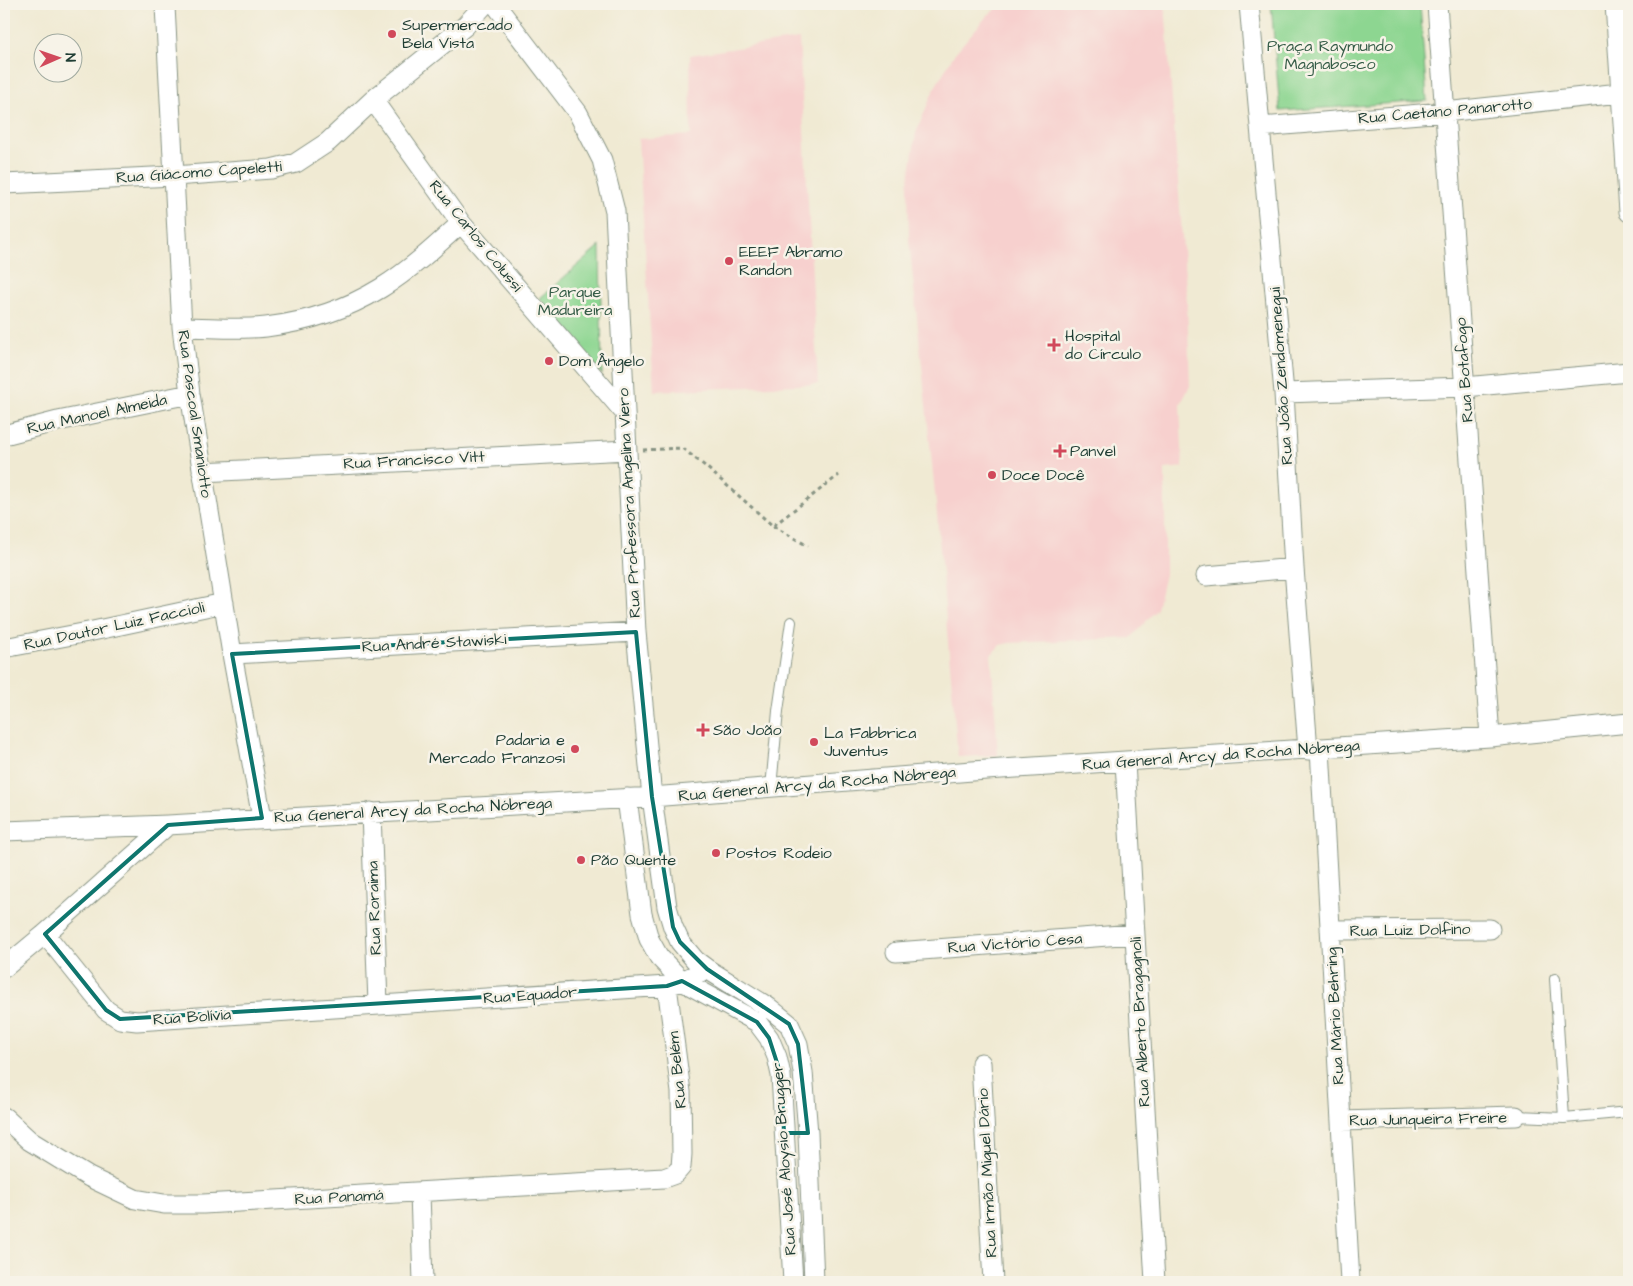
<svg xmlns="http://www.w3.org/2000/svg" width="1633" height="1286" viewBox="0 0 1633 1286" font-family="'Architects Daughter',sans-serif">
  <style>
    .built { fill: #f7d0ce }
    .green { fill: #8dd691; stroke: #568a62 }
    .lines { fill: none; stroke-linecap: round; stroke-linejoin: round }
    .service-casing { stroke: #889484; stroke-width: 12 }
    .minor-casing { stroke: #889484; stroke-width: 21 }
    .path { stroke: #889484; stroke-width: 3; stroke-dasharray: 4 4; stroke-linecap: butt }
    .service { stroke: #fff; stroke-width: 10 }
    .minor { stroke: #fff; stroke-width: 19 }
    .marked { fill: none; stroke: #0f766e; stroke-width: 4; stroke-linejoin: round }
    .poi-dot { fill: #d1495b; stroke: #f7f3e8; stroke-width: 2 }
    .labels { text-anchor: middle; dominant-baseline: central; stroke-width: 5; stroke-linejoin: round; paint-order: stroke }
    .poi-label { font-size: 16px; fill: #1f3d34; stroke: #f7f3e8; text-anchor: start }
    .park-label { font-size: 16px; fill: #355c47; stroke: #f7f3e8 }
    .street-label { font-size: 16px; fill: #1f3d34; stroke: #f7f3e8 }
  </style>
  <rect width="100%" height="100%" fill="#f7f3e8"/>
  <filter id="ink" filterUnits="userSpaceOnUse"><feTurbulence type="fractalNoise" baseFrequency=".02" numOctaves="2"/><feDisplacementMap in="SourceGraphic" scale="10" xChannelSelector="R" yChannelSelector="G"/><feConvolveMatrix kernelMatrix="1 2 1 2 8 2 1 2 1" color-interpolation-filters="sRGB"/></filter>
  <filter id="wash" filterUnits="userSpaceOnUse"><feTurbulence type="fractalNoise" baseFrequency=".0096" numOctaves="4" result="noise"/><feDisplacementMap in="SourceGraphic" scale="20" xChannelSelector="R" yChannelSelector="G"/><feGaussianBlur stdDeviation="1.12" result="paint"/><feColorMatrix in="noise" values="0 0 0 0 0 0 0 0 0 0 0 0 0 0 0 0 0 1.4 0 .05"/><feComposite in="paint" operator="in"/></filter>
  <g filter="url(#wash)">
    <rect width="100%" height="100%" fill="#f0ead3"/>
    <path class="built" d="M1002 4H1165L1187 303 1190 386 1180 405 1183 467 1165 469V574L1157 609 1131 638 1009 643 1000 645 991 655 998 755 958 757 936 503 909 240 908 185 916 133 934 89 955 53 987 16Z
      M799 39 818 384 654 391 638 139 691 135 690 55Z"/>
    <path class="green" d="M1271 4H1420L1427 101 1280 111Z
      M600 246 602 375 540 298Z"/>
  </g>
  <g filter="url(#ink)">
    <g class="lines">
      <g class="service-casing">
        <path id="service" d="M771 788 778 711 791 622
          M1555 979 1564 1118
          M1516 1116 1564 1118 1629 1112"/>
      </g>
      <g class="minor-casing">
        <path id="minor" d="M495 4 578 113 602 160 615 211 636 632 652 797 667 907 673 927 680 942 695 960 707 969 768 1007 789 1024 798 1044 803 1072 808 1133 814 1282
          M1249 4 1284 393 1294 568 1308 750
          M1437 4 1490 737
          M1615 4 1629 212
          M165 6 182 327 190 394 232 654 262 818
          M373 100 461 223 625 413
          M1260 127 1445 112 1629 92
          M4 184 174 176 271 169 296 163 328 142 373 100 465 26 485 4
          M182 327C210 327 239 330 266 327 306 322 347 309 381 288 410 270 436 246 461 223
          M1284 393 1465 387 1629 372
          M4 435 58 421 190 394
          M202 472 627 450
          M1206 576 1294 568
          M4 648 88 632 224 603
          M232 654 636 632
          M1320 749 1350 1282
          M1125 762 1155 1282
          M627 798 642 914 649 939 659 957 682 981 757 1022 769 1038 777 1057 781 1075 793 1282
          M371 812 378 1004
          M4 831 168 825 652 797 972 771 1490 737 1629 723
          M1330 930 1490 929
          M45 934 106 1010 120 1019 137 1021 667 986 682 981 707 969
          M896 952 1134 934
          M4 968 45 934 168 825
          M981 1063 993 1282
          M4 1117 30 1141 89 1177 135 1199 164 1204H203L664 1178 675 1174 681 1167 682 1154 681 1092 667 986
          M1341 1121 1516 1116
          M420 1193 423 1282"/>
      </g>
      <path class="path" d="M643 450 682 448 705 466 773 526 839 475
        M773 526 808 546"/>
      <use href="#service" class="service"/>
      <use href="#minor" class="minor"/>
    </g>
  </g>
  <path class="marked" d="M636 632 652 797 673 927 680 942 707 969 789 1024 798 1044 808 1133H784L781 1075 769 1038 757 1022 682 981 667 986 120 1019 106 1010 45 934 168 825 262 818 232 654Z"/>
  <g class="poi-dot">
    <circle cx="392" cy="34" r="5"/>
    <circle cx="729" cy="261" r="5"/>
    <path d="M1051.5 337.5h5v5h5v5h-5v5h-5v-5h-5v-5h5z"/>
    <circle cx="549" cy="361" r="5"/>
    <path d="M1057.5 443.5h5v5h5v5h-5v5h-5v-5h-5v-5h5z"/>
    <circle cx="992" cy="475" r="5"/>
    <path d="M700.5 722.5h5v5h5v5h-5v5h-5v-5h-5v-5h5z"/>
    <circle cx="814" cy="742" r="5"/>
    <circle cx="575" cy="749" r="5"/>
    <circle cx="716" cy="853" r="5"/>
    <circle cx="581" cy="860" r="5"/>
  </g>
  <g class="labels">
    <g class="poi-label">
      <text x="402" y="25">Supermercado<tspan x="402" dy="18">Bela Vista</tspan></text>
      <text x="739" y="252">EEEF Abramo<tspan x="739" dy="18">Randon</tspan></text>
      <text x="1065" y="336">Hospital<tspan x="1065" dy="18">do Círculo</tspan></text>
      <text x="559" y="361">Dom Ângelo</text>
      <text x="1070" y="451">Panvel</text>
      <text x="1002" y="475">Doce Docê</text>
      <text x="713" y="730">São João</text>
      <text x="824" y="733">La Fabbrica<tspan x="824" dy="18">Juventus</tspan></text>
      <text x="565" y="740" text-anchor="end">Padaria e<tspan x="565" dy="18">Mercado Franzosi</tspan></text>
      <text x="726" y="853">Postos Rodeio</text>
      <text x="591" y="860">Pão Quente</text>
    </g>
    <g class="park-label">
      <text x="1330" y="46">Praça Raymundo<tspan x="1330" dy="18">Magnabosco</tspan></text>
      <text x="575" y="292">Parque<tspan x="575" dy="18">Madureira</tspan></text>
    </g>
    <g class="street-label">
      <text transform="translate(1445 111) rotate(-5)">Rua Caetano Panarotto</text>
      <text transform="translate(199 172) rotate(-4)">Rua Giácomo Capeletti</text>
      <text transform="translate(476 236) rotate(51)">Rua Carlos Colussi</text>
      <text transform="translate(1464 370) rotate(-94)">Rua Botafogo</text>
      <text transform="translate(1281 376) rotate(-94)">Rua João Zendomenegui</text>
      <text transform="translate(97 414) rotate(-12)">Rua Manoel Almeida</text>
      <text transform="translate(195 414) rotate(82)">Rua Pascoal Smaniotto</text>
      <text transform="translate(414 460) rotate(-3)">Rua Francisco Vitt</text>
      <text transform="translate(629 503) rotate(-93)">Rua Professora Angelina Viero</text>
      <text transform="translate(114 626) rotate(-12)">Rua Doutor Luiz Faccioli</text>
      <text transform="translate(434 643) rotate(-3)">Rua André Stawiski</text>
      <text transform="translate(1221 755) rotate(-4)">Rua General Arcy da Rocha Nóbrega</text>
      <text transform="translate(817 784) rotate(-5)">Rua General Arcy da Rocha Nóbrega</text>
      <text transform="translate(413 810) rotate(-3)">Rua General Arcy da Rocha Nóbrega</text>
      <text transform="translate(374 908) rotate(-92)">Rua Roraima</text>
      <text transform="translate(1410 930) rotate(-1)">Rua Luiz Dolfino</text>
      <text transform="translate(1015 943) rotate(-4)">Rua Victório Cesa</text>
      <text transform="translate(530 995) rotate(-4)">Rua Equador</text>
      <text transform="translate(1335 1016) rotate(-93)">Rua Mário Behring</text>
      <text transform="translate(192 1017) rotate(-4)">Rua Bolívia</text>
      <text transform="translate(1140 1022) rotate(-93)">Rua Alberto Bragagnoli</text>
      <text transform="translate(677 1070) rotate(-96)">Rua Belém</text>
      <text transform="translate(1428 1119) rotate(-1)">Rua Junqueira Freire</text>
      <text transform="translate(784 1159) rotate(-94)">Rua José Aloysio Brugger</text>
      <text transform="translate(987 1173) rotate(-93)">Rua Irmão Miguel Dário</text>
      <text transform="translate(339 1197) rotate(-3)">Rua Panamá</text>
    </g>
  </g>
  <rect width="1633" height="1286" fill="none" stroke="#f7f3e8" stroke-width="20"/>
  <g transform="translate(58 58) rotate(88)"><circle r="24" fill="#f7f3e8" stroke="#a1aaa0"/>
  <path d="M0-4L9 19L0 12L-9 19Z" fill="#d1495b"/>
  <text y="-8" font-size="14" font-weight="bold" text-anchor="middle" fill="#1f3d34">N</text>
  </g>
</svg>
